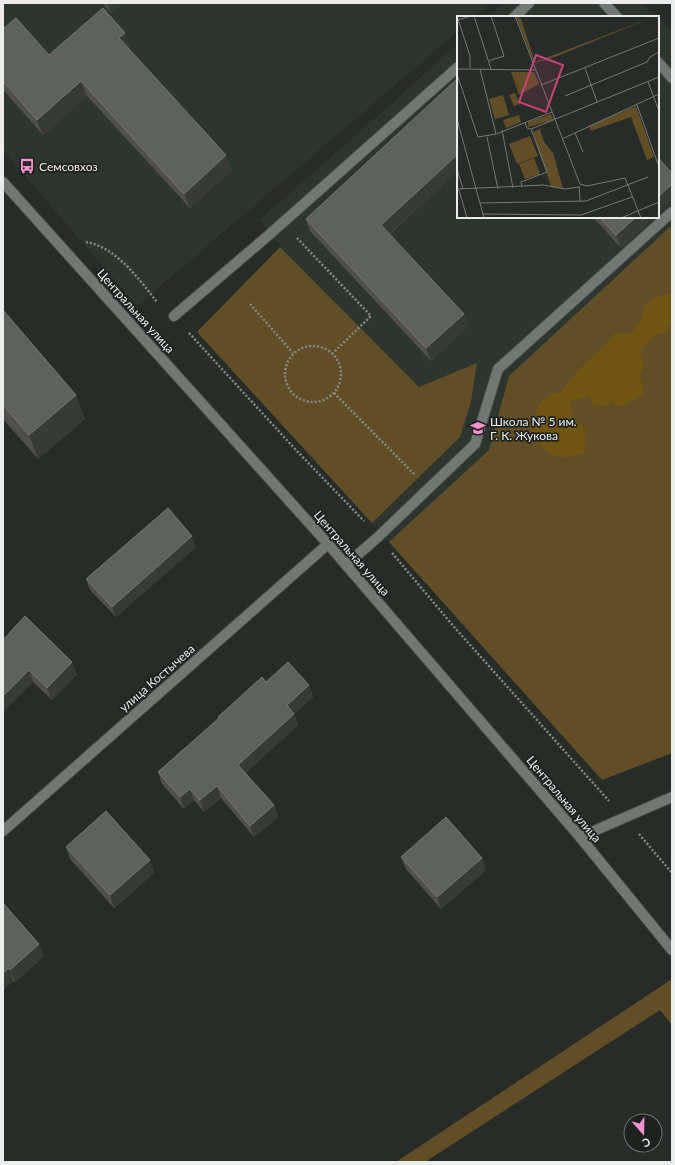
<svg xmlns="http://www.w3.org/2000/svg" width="675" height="1165" viewBox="0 0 675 1165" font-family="Lato,sans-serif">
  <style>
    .built { fill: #2c362f }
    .green { fill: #614e27 }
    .forest { fill: #705412 }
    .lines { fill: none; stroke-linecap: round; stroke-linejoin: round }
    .lane-casing { stroke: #444845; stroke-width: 12 }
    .street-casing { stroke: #444845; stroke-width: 12 }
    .secondary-casing { stroke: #444845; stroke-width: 12 }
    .path { stroke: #868a87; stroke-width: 2.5; stroke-dasharray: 2 2; stroke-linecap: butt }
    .lane { stroke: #717772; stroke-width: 10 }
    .street { stroke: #717772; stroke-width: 10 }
    .secondary { stroke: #717772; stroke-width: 10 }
    .wall { fill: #4f504b }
    .shaded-wall { fill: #383a36 }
    .building { fill: #5f615c; stroke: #757773 }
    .labels { text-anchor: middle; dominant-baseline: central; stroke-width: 3.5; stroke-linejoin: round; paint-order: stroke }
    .poi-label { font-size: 12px; fill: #eaedeb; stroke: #1e221f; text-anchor: start }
    .street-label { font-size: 12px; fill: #eaedeb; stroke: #1e221f }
    .inset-road { fill: none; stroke: #757976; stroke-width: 1 }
    .view { fill: #ca4378; fill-opacity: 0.15; stroke: #ca4378; stroke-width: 2 }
    .inset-edge { fill: none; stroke: #eaedeb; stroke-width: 2 }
  </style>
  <rect width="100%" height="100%" fill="#272c28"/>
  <path class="built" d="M3 3H491L474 17H458V31L137 306 3 150Z
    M503 3H641L657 17H488Z
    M658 18 672 31V753L602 780 372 523 197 332 280 247 287 253 259 220 381 113 458 44V217H658Z"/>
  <path class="green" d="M672 225V753L602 780 389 542 489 450 509 376Z
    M280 247 419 387 477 363 471 402 460 437 372 523 197 332Z
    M672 979V1025L660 1010 425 1162H396Z"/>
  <path class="forest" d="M672 293V321L665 332 655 335 641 350 644 367 640 373 644 394C639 397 622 408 618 406 617 406 614 403 613 402L606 406 593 404 589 396 571 401 573 420C591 427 586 438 584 454 552 461 549 457 530 431L539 403 554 393H560C566 386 572 378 578 371 590 357 606 349 615 333H631L643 317 644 306 656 297Z"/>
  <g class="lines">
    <g class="lane-casing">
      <path id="lane" d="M604 3 617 17
        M514 17 529 3
        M658 62 672 78
        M270 234 458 67
        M174 316 270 234
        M346 565 378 537 475 444 498 369 672 212"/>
    </g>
    <g class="street-casing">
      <path id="street" d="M3 831 328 544
        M580 837 672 797"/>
    </g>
    <g class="secondary-casing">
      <path id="secondary" d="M3 182 328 544 580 837 672 950"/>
    </g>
    <path class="path" d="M297 238 371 316 333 353
      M86 242C116 247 139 279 157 302
      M250 304 293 353
      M189 333 295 449 364 521
      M285 374a28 28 0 1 1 56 0a28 28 0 1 1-56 0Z
      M334 393 414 474
      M392 553 455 628 609 801
      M639 834 672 873"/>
    <use href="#lane" class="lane"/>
    <use href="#street" class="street"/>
    <use href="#secondary" class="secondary"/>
  </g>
  <path class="wall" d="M102 3H122L111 13Z
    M3 29 49 55 130 48 129 49 232 170 190 208 87 96 43 135 3 90Z
    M458 170 390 234 464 314 468 326 431 361 310 231 306 219Z
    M593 217H654L621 248Z
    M3 310 85 419 38 459 3 419Z
    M196 547 116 617 90 590 86 579Z
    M3 640 77 674 52 700 33 682Z
    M266 682 309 685 313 697 294 714 298 725 245 773 274 805 278 817 254 837 221 798 204 812 194 800 184 809 162 784 158 772 219 719 218 717Z
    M66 847 155 872 114 908 70 859Z
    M401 857 482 858 486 870 441 909 406 869Z
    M3 903 44 956 15 982 13 981 3 990Z"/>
  <path class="shaded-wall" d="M107 3H122L111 13Z
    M125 33 130 48 124 53 119 38Z
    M81 81 87 96 43 135 37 120Z
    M458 154V170L386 237 381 225Z
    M226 155 232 170 190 208 184 194Z
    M672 184V200L658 213V197Z
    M636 217H654L621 248 616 235Z
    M464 314 468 326 431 361 426 348Z
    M76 395 85 419 38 459 29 435Z
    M192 536 196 547 116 617 112 607Z
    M72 662 77 674 52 700 47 688Z
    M29 670 33 682 3 712V696Z
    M309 685 313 697 294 714 298 725 242 777 238 765 287 705Z
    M217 786 221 798 204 812 200 800Z
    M190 789 194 800 184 809 180 797Z
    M274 805 278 817 254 837 250 826Z
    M482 858 486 870 441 909 437 897Z
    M150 860 155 872 114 908 110 895Z
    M39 944 44 956 15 982 10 970Z
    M9 968 13 981 3 990V973Z"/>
  <path class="building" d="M103 8 125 33 119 38 226 155 184 194 81 81 37 120 3 81V29L16 18 49 55Z
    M458 78V154L381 225 464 314 426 348 306 219Z
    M658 158 672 173V184L658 197Z
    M599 217H636L616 235Z
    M3 310 76 395 29 435 3 405Z
    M168 508 192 536 112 607 86 579Z
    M25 616 72 662 47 688 29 670 3 696V640Z
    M288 662 309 685 287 705 294 714 238 765 274 805 250 826 217 786 200 800 190 789 180 797 158 772 219 718 218 717 262 677 266 682Z
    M106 811 150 860 110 895 66 847Z
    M446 817 482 858 437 897 401 857Z
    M3 903 39 944 10 970 9 968 3 973Z"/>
  <defs>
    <g id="bus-bare" transform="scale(1.2)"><path d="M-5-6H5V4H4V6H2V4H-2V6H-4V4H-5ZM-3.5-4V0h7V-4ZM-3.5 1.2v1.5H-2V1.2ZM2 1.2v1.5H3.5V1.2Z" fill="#f690d0" stroke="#1e221f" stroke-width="2.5" paint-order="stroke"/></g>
    <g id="school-bare" transform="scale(1.2)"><path d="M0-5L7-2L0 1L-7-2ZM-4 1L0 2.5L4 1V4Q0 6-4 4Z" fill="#f690d0" stroke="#1e221f" stroke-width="2.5" paint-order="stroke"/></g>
  </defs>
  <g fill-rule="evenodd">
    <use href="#bus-bare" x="27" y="166"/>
    <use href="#school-bare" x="478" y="428"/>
  </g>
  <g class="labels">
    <g class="poi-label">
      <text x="39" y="166">Семсовхоз</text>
      <text x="490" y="421">Школа № 5 им.<tspan x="490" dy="14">Г. К. Жукова</tspan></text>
    </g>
    <g class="street-label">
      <text transform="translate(136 311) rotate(48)">Центральная улица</text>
      <text transform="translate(352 553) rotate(49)">Центральная улица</text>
      <text transform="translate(157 678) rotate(-41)">улица Костычева</text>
      <text transform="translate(564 799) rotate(50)">Центральная улица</text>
    </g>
  </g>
  <g transform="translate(457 16)">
    <rect width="202" height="202" fill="#272c28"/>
    <path d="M59 0 64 3 78 46 199 0 98 41 77 47ZM54 56H77L82 68 62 79ZM58 77 63 88 57 90 52 79ZM46 79 52 99 38 103 32 83ZM179 90 197 141 190 144 174 101 134 115 132 110ZM94 98 97 104 71 111V106ZM62 99 64 106 49 112 46 104ZM83 113 87 126 96 137 106 172 94 171 76 116ZM73 120 81 140 60 148 52 128ZM77 142 83 158 68 163 62 148Z" fill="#614e27"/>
    <path class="inset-road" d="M0 0 13 40V52M17 0 34 53M58 0 123 168 130 170 168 162 184 202M1 4 14 0M31 45 47 40 34 0M128 52 140 86M0 53 78 54M23 53 39 118M0 58 21 121 39 118 95 96M191 66 202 95M84 69 202 22M108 80 190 46 193 41 202 36M180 89 202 151M0 103 27 202M74 113 202 61M45 114 56 172M118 117 126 136M30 121 41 173M105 123 202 78M0 153 6 173M122 170 123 186M65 171 64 166 90 156 74 113 70 112 68 106M0 173 87 169 108 173 122 171M2 174 10 202M23 187 129 185 191 161M26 198 124 199 175 181M164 202 202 186"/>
    <path class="view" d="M79 39 106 49 89 96 62 86Z"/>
    <rect width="202" height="202" class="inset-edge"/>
  </g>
  <rect width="675" height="1165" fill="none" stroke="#eaedeb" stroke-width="8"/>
  <g transform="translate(643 1133) rotate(160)"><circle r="19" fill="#1e221f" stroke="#707371"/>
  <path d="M0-3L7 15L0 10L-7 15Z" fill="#f690d0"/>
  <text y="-6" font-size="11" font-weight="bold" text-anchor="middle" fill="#eaedeb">С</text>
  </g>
</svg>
